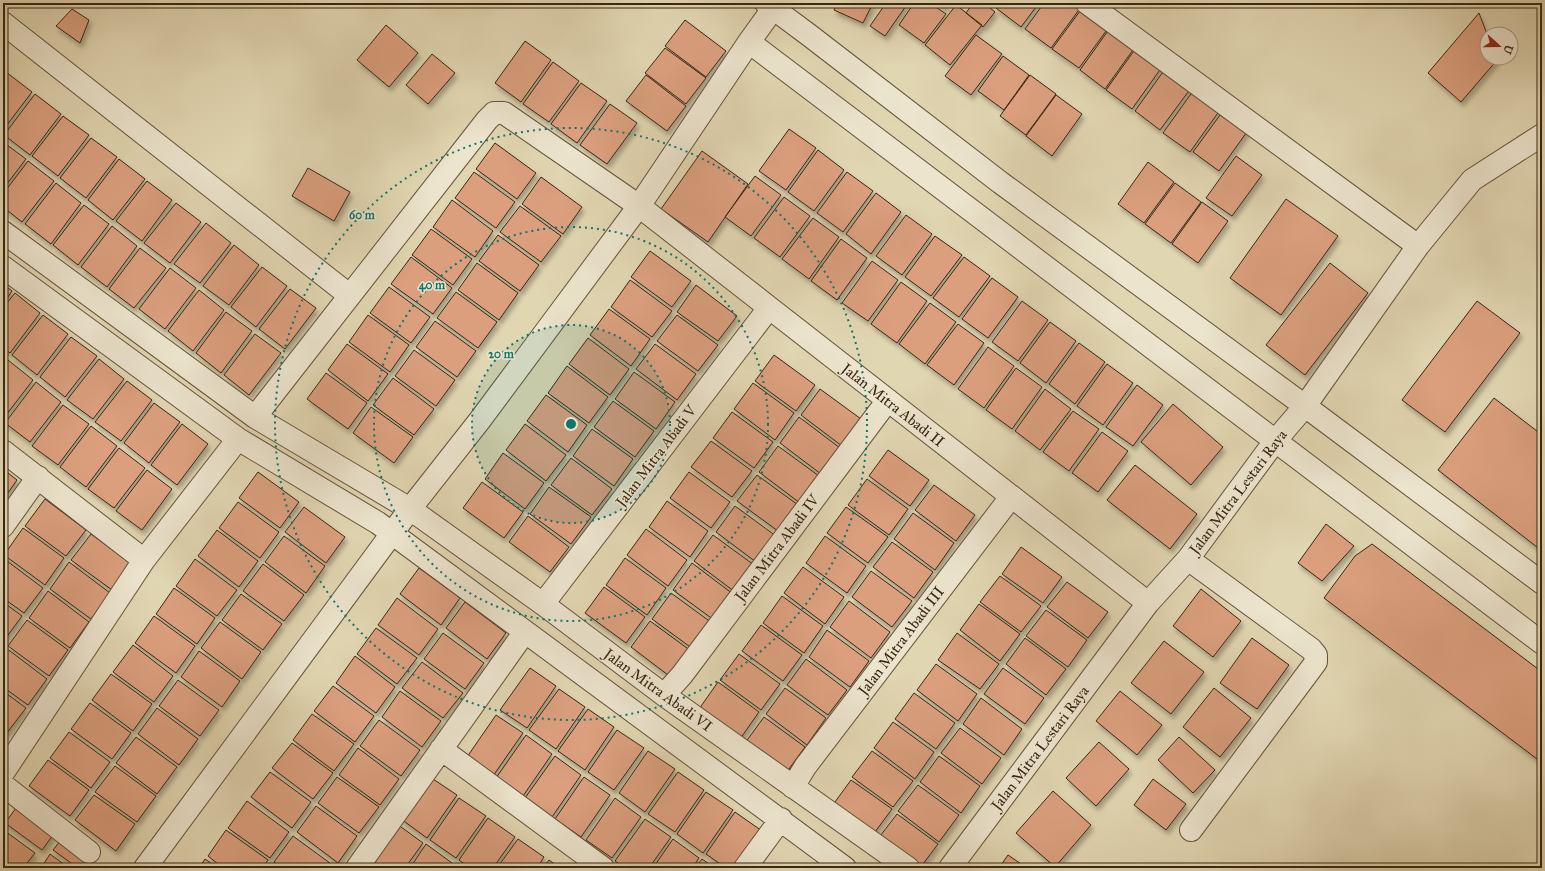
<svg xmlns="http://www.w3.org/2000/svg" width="1545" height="871" viewBox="0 0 1545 871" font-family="'IM FELL Great Primer',serif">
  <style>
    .building { fill: #db9f7e; stroke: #392612; filter: url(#shadow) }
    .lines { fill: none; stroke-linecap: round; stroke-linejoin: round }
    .minor-casing { stroke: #63523a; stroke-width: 24 }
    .minor { stroke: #ece4cd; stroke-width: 22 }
    .ring { fill: none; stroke: #0f766e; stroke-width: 2; stroke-dasharray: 2 4 }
    .labels { text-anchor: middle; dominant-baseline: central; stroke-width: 3; stroke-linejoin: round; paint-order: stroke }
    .street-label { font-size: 15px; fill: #392612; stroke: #ece4cd }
    .centre { fill: #0f766e; stroke: #ece4cd; stroke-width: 2 }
    .ring-label { font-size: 12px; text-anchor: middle; font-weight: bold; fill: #0f766e; stroke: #ece4cd; stroke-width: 3; stroke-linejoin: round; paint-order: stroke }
  </style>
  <defs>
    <filter id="shadow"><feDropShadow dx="2.5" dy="4.5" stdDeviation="2" flood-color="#0004"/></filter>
  </defs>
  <rect width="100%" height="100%" fill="#e1d6b2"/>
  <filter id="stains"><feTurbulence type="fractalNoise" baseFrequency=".005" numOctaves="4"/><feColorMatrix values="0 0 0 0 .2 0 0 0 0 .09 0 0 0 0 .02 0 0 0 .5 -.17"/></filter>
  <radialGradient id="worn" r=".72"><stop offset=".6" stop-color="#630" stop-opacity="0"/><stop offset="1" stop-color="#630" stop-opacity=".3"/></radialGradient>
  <path class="building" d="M837 3H873L863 23 834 10Z
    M886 3H908L885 36 870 26Z
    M914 3H930L946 14 924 43 899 25Z
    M938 3H948L944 8Z
    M973 3H984L995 12 983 27 966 13Z
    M999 3H1039L1021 27 996 8Z
    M1044 3H1076L1081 7 1051 48 1025 29Z
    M956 5 982 25 950 65 925 45Z
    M1083 7 1109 27 1079 68 1052 49Z
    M72 9 89 20 80 43 56 26Z
    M1479 13 1487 34V58H1496L1497 60 1461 102 1428 73Z
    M685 20 726 51 706 77 665 46Z
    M386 25 418 53 389 87 357 60Z
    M1110 28 1135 47 1105 89 1080 70Z
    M976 35 1002 54 971 95 945 76Z
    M525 41 551 60 521 102 495 83Z
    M665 48 706 78 686 104 645 73Z
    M1136 48 1162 67 1132 109 1106 90Z
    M432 54 455 73 428 104 406 85Z
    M1003 56 1029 75 1004 110 978 91Z
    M553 62 579 81 549 122 523 104Z
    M1165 69 1191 88 1160 130 1135 111Z
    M6 72 32 92 3 130V77Z
    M646 75 686 106 667 131 626 101Z
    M1030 75 1056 94 1026 135 1000 116Z
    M581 83 607 101 577 143 551 124Z
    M1193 91 1220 110 1190 152 1163 133Z
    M35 94 61 114 30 155 4 135Z
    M1056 95 1082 114 1052 156 1026 136Z
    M610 104 637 123 607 164 580 145Z
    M1223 111 1249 129 1219 171 1193 152Z
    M63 116 89 135 58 176 32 156Z
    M789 129 816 148 786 190 759 171Z
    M91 138 117 157 86 198 60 178Z
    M3 142 26 159 3 189Z
    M495 143 536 173 517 199 476 169Z
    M818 150 844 170 814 211 788 192Z
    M702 151 748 184 708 242 661 209Z
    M1236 156 1262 175 1232 216 1206 198Z
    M119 159 145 179 113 220 88 200Z
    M28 161 54 181 22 222 3 207V194Z
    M1148 162 1174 182 1144 223 1118 204Z
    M308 168 350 192 334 221 292 196Z
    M474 172 515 202 496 228 455 198Z
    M847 172 873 191 843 232 817 213Z
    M755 176 781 195 751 236 725 217Z
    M541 177 582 207 563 234 522 204Z
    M147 181 172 200 142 241 116 221Z
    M56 183 81 203 51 244 25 224Z
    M1175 183 1201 202 1171 243 1145 224Z
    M876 193 901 212 871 254 846 234Z
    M784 197 810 216 780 257 754 238Z
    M1286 199 1338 236 1281 315 1230 278Z
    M452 200 493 231 475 257 433 227Z
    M1202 202 1228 221 1198 263 1172 244Z
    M176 203 201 222 170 263 144 243Z
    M84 205 109 224 78 265 53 245Z
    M520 206 561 236 541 262 500 232Z
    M906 215 932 234 902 275 876 256Z
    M813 218 839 237 809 279 782 259Z
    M206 223 231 243 200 283 174 264Z
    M112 226 137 246 107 287 81 267Z
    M431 229 472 259 453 285 412 255Z
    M498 235 539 265 520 291 479 261Z
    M935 236 962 255 931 296 905 277Z
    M841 239 867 258 837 300 811 281Z
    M234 245 259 265 229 305 203 286Z
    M140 248 166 268 134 308 109 289Z
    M650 251 691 281 672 307 631 277Z
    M411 257 452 288 433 314 391 284Z
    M964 257 990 276 959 317 933 298Z
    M872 261 898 280 868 321 842 303Z
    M477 263 518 293 499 320 458 290Z
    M1330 263 1368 293 1305 375 1266 345Z
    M262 267 287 286 256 327 231 307Z
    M170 268 196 288 165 329 139 309Z
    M992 278 1018 297 988 338 962 319Z
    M630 280 672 311 652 337 611 307Z
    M901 282 927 301 897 343 871 324Z
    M3 284 12 291 3 304Z
    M696 285 737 316 718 341 677 312Z
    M389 287 430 317 411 343 370 313Z
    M290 289 316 308 285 349 259 329Z
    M199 290 224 310 193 351 168 331Z
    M456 292 497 322 478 348 437 318Z
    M15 293 40 313 10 353 3 348V308Z
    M1022 301 1048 320 1018 361 992 342Z
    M1477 301 1520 333 1445 432 1402 400Z
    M930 303 956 322 925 364 899 344Z
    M609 309 650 339 631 366 590 335Z
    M226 312 252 331 221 373 196 353Z
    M43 315 68 334 37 375 12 355Z
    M368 315 409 345 390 372 349 342Z
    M677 315 718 345 698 371 657 341Z
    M435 321 476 351 457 377 416 347Z
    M1050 322 1076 341 1046 383 1020 363Z
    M958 324 984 343 954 385 927 365Z
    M255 334 281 353 249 395 224 375Z
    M71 337 97 356 65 397 40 377Z
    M588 338 629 369 610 395 569 364Z
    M1079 343 1105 362 1075 404 1049 384Z
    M347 344 388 374 368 401 328 370Z
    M655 344 696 374 677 400 636 369Z
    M988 347 1014 366 984 408 958 389Z
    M414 350 455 380 436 406 395 376Z
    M774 355 815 385 796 411 755 381Z
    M99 359 124 379 93 419 67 400Z
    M8 360 33 380 3 419V366Z
    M1107 364 1133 383 1103 425 1077 406Z
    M567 366 608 397 589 423 548 393Z
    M1016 368 1042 387 1012 429 986 410Z
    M634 372 675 402 656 429 615 399Z
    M326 373 367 403 348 429 307 399Z
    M393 378 434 409 414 435 373 405Z
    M127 381 152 400 121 441 95 422Z
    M36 382 61 402 30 442 5 423Z
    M753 383 794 413 775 440 734 409Z
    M1137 385 1163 405 1133 446 1106 427Z
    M820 389 861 419 842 446 801 415Z
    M1045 389 1071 409 1040 450 1015 431Z
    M546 395 587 425 568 452 527 421Z
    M1494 398 1542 435V551L1438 470Z
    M613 401 654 431 635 457 594 427Z
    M154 403 180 422 149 463 124 443Z
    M1173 404 1223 447 1191 485 1141 442Z
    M63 405 89 424 58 465 32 446Z
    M371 407 413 437 394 463 353 433Z
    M1073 411 1099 429 1069 471 1043 452Z
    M732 412 773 442 754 468 713 438Z
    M799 417 840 448 821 474 780 443Z
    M182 424 208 444 177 485 151 465Z
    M525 424 566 455 546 481 506 450Z
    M91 426 117 446 86 487 60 467Z
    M592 429 633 459 614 486 573 456Z
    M1102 432 1128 451 1098 492 1072 473Z
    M711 441 752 471 732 497 691 467Z
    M778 446 819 476 800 503 759 472Z
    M119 448 145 468 114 508 88 489Z
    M888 450 929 480 910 506 869 476Z
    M503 453 544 483 525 509 485 479Z
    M571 458 612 489 592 515 551 485Z
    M1135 465 1197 514 1170 549 1107 500Z
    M3 469 17 480 3 500Z
    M147 470 172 489 142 530 116 511Z
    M258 472 299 502 280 528 239 498Z
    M689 472 730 502 711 528 670 498Z
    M757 475 798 505 778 531 737 501Z
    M867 479 908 509 889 535 848 505Z
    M482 482 523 512 504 538 463 508Z
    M934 485 975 515 956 541 915 510Z
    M549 487 591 517 571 544 530 514Z
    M45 499 86 530 66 556 25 526Z
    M667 501 708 531 690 557 649 527Z
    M238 502 279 532 260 558 219 528Z
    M735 506 776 536 756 562 716 532Z
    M304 507 345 537 326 563 285 532Z
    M846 507 888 537 868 563 827 533Z
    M913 513 954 543 935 570 894 539Z
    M528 516 569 547 550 572 509 542Z
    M1326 524 1354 546 1322 581 1298 563Z
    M23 528 64 558 45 585 4 555Z
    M646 529 687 560 668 586 627 555Z
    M217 530 258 561 239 587 198 556Z
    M91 534 131 564 112 590 71 560Z
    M713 535 754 565 735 592 694 561Z
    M284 536 325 566 306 593 265 562Z
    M825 536 866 566 847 593 806 563Z
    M892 542 933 572 914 598 873 567Z
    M1372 544 1542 672 1541 762 1324 598 1355 556Z
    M1021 547 1062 577 1043 603 1002 574Z
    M3 558 43 588 24 613 3 598Z
    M625 558 666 588 647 615 606 585Z
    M195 559 237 590 217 616 176 586Z
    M69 562 110 593 91 619 50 589Z
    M692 563 733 594 714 620 673 590Z
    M263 564 304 595 284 621 243 591Z
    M803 567 844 597 825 624 784 593Z
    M419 568 460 598 441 625 400 594Z
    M871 571 912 601 892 627 852 597Z
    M1000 576 1041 606 1021 632 980 602Z
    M1067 582 1108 612 1088 638 1047 607Z
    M604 587 645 617 626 643 585 613Z
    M174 588 215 618 197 644 156 614Z
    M1201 589 1241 621 1213 657 1173 626Z
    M48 591 89 622 70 648 29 618Z
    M671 593 712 623 693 649 652 619Z
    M241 594 282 624 263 650 222 620Z
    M782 596 823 626 804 653 763 623Z
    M397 598 438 629 419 655 378 625Z
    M849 601 890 632 871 658 830 627Z
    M3 602 22 616 3 642Z
    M465 602 506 633 487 659 446 628Z
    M979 604 1020 634 1000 661 960 630Z
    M1046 610 1087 640 1068 667 1026 636Z
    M154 616 195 646 176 673 135 643Z
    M27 620 68 650 49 676 8 646Z
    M650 621 691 651 672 678 631 647Z
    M220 622 261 652 242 679 201 648Z
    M761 625 802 655 783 681 742 651Z
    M376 628 417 658 397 684 357 654Z
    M827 630 869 661 850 687 809 657Z
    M443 633 484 663 465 689 424 659Z
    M957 633 999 664 980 689 938 660Z
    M1025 638 1066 669 1046 695 1006 664Z
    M1252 638 1289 665 1257 709 1220 683Z
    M1164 641 1204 672 1171 714 1131 683Z
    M133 645 173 676 154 702 113 672Z
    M6 648 47 679 28 705 3 687V653Z
    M199 651 240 681 222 707 181 677Z
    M739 654 780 684 761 710 720 680Z
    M355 656 395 687 376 713 336 683Z
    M806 659 847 690 828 715 787 685Z
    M422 662 463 693 443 718 402 688Z
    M936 664 977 694 958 721 917 690Z
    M530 668 556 686 527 728 500 710Z
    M1003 668 1044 698 1025 724 984 694Z
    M111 674 152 704 133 731 92 700Z
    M178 680 219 710 200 736 159 706Z
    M718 682 759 712 740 739 699 709Z
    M333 686 374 716 355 742 314 711Z
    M785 688 826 718 807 745 766 714Z
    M1214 688 1251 718 1220 757 1183 727Z
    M559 689 585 707 556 749 529 730Z
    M3 691 26 708 6 734 3 731Z
    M400 691 441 721 422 747 382 717Z
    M1120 691 1162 725 1137 755 1096 721Z
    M914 693 955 723 936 749 895 719Z
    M981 698 1022 729 1004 755 963 724Z
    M90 703 131 733 112 759 71 729Z
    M157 708 198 739 179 765 138 734Z
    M588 709 614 727 585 770 558 751Z
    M312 714 354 744 334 771 293 740Z
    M496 715 523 733 493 776 467 757Z
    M764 717 805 747 786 773 745 743Z
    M379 720 420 750 401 776 360 746Z
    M893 722 934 752 915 779 874 748Z
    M960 728 1001 758 982 784 941 753Z
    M617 730 644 748 614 790 588 772Z
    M69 732 110 762 91 788 50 758Z
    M526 735 552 754 523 796 496 778Z
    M136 737 177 767 157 794 116 763Z
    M1179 737 1215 770 1193 793 1158 760Z
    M1099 742 1129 769 1096 806 1066 778Z
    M292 743 333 773 313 799 272 768Z
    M358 748 399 779 380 805 339 775Z
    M648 751 675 769 645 812 619 793Z
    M872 751 913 781 893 807 852 777Z
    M555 756 581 775 552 817 525 798Z
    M939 756 980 786 961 813 920 782Z
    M48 760 89 790 70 816 29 786Z
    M115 766 156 796 137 822 95 792Z
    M270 772 311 802 292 828 251 797Z
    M678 772 704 790 675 832 648 814Z
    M337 777 379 807 359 833 318 803Z
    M430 777 457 795 427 838 401 819Z
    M584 777 610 795 581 837 555 819Z
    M1153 779 1186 804 1166 830 1134 805Z
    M851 780 892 809 872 836 832 806Z
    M918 785 959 815 939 842 898 811Z
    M1053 791 1091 825 1055 867 1016 833Z
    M706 792 733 810 703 853 677 834Z
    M94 795 135 824 116 851 75 820Z
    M459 798 486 816 456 858 430 840Z
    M615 798 641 817 612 858 586 840Z
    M247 801 289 832 270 858 228 828Z
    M19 804 56 831 42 850 5 823Z
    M316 806 357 836 338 863 297 832Z
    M735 812 762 831 735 868H726L706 854Z
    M897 814 938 844 920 868H916L877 840Z
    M488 818 515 837 493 868H470L459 860Z
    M645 819 671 837 649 868H625L615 861Z
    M397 824 423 843 405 868H370Z
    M226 830 268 860 262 868H223L208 856Z
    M5 831 35 853 23 868H15L3 859V833Z
    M293 836 334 866 333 868H282L274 862Z
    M518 839 544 857 537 868H497Z
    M673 839 699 858 692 868H653Z
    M60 841 97 868H78L53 850Z
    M426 844 452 863 449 868H410Z
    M50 854 69 868H41Z
    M1008 855 1027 868H999Z
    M205 859 218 868H199Z
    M702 859 715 868H695Z
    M549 860 560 868H543Z"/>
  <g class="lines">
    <g class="minor-casing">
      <path id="minor" d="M766 3 809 35 1001 183 1305 406 1542 583
        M1087 3 1418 246
        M3 23 349 295
        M749 42 1542 643
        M3 232 255 417 410 509 543 604 664 695 908 868
        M3 267 238 439 378 523 845 868
        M255 417 487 120 494 113H504L639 206 1148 603
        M3 451 144 560
        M3 526 38 477
        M1188 559 1311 649 1316 655V662L1191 830
        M543 604 769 308
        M664 695 682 675 888 400
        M441 749 603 868
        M3 773 144 560 238 439
        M3 785 89 852
        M793 787 805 767 1011 497
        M145 868 410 509 480 420 639 206 749 42 777 3
        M357 868 524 633
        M745 868 781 819
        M950 868 1148 603 1188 559 1275 441 1305 406 1418 246 1472 180 1542 135"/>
    </g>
    <use href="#minor" class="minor"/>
  </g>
  <circle cx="571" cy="424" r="99" fill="#0f766e" fill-opacity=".12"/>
  <g class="ring">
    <circle cx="571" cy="424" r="99"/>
    <circle cx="571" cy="424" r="197"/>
    <circle cx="571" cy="424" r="296"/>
  </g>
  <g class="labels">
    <g class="street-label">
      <text transform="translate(893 405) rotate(38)">Jalan Mitra Abadi II</text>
      <text transform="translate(656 456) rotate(-53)">Jalan Mitra Abadi V</text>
      <text transform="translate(1238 492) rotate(-53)">Jalan Mitra Lestari Raya</text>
      <text transform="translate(777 548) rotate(-53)">Jalan Mitra Abadi IV</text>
      <text transform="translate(901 641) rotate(-53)">Jalan Mitra Abadi III</text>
      <text transform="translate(658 690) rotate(36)">Jalan Mitra Abadi VI</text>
      <text transform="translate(1040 748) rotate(-53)">Jalan Mitra Lestari Raya</text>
    </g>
  </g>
  <circle cx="571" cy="424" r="6" class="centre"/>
  <g class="ring-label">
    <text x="362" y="219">60 m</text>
    <text x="432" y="289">40 m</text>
    <text x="501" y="358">20 m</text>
  </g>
  <rect width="1545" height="871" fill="none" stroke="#e1d6b2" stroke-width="16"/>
  <rect x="4" y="4" width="1537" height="863" fill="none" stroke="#392612" stroke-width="2"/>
  <rect x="8" y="8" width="1529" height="855" fill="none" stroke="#392612"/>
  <g transform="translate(1499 46) rotate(111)"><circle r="19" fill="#ece4cd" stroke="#a49882"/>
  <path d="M0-3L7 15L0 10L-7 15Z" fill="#8f2418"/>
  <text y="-6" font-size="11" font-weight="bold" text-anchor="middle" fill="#392612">U</text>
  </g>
  <rect width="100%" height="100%" filter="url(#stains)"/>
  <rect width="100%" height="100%" fill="url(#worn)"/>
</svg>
